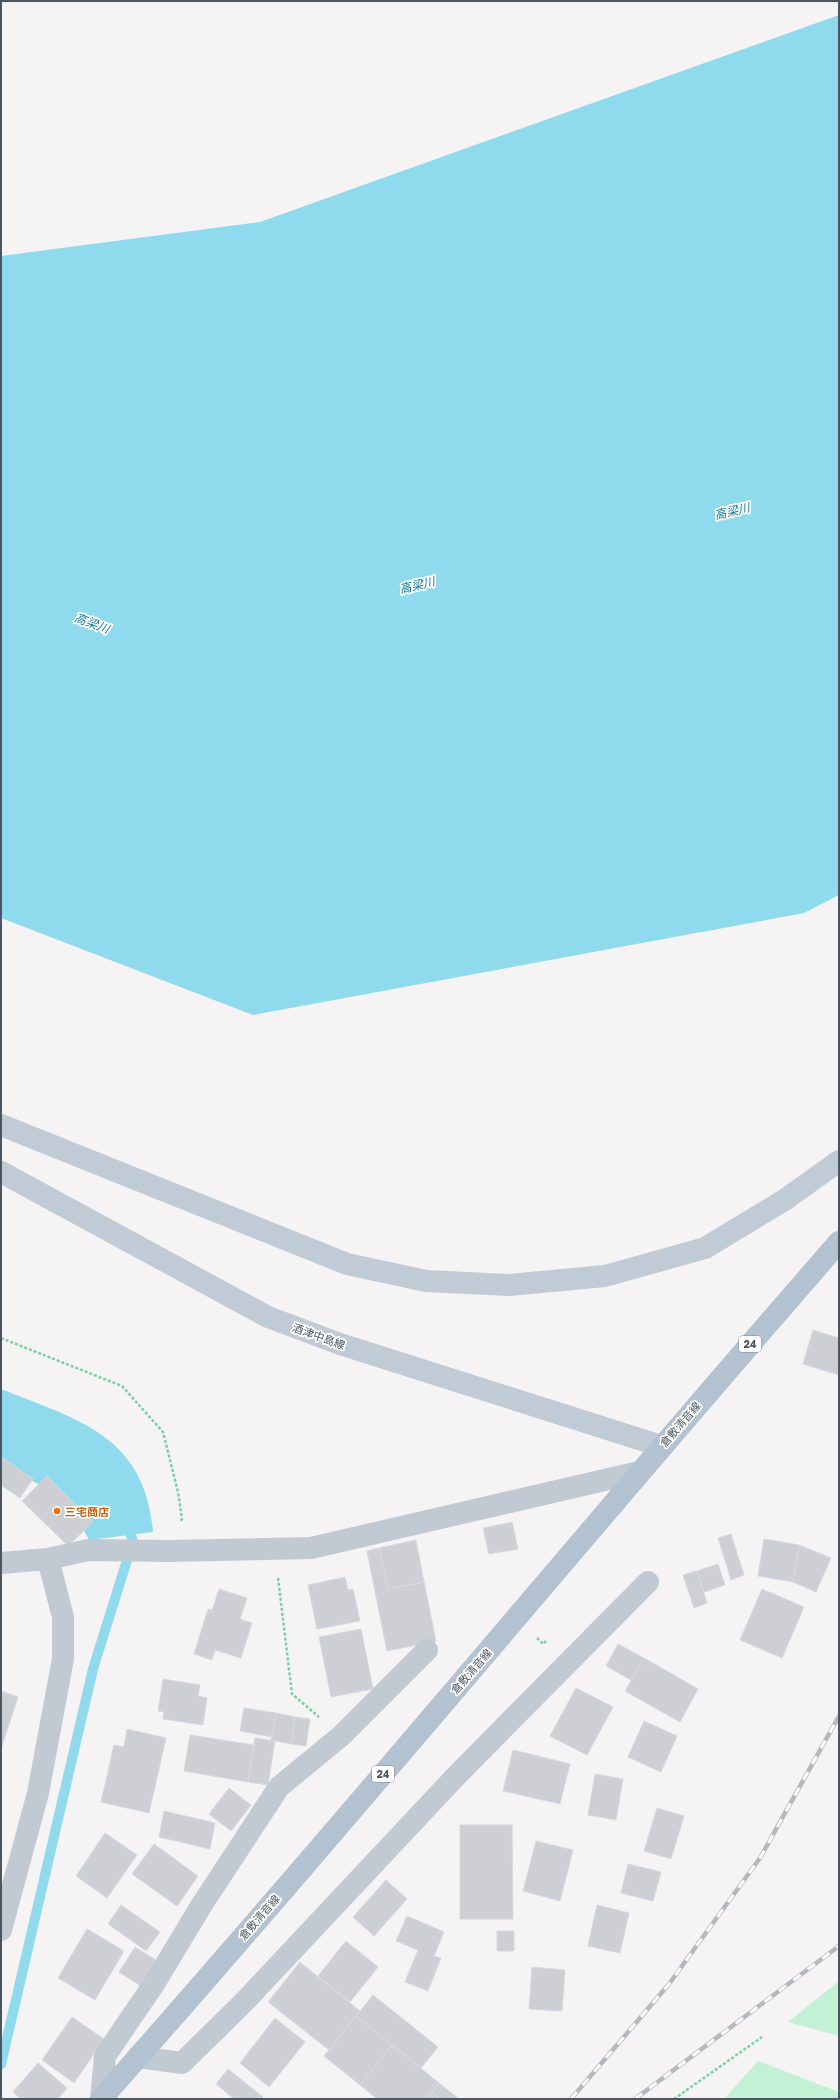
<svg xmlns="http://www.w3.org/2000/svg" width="840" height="2100" viewBox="0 0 840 2100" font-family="'Golos Text','Noto Sans JP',sans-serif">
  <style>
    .green { fill: #c3f1d5 }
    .water { fill: #90daee }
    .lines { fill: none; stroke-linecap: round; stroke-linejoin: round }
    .stream { stroke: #90daee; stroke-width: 10 }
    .building { fill: #cdcfd5; stroke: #d7d9de }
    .path { stroke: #7ad0a6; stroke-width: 2.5; stroke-dasharray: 3 2; stroke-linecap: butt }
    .street { stroke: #c1cad2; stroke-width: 22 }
    .secondary { stroke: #c1cbd6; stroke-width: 22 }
    .primary { stroke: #b3c2d1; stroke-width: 22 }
    .rail-casing { stroke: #b5b8bd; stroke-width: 4.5 }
    .rail { stroke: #fff; stroke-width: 3; stroke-dasharray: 9; stroke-linecap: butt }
    .food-dot { fill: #e8710a; stroke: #fff; stroke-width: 1.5 }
    .labels { text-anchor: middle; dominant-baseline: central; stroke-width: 3.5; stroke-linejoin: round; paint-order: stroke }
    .shield { fill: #fff; stroke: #808990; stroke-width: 1 }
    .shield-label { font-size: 10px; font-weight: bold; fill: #4a5661 }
    .street-label { font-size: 11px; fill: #4a5661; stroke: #fff }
    .food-label { font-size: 11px; font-weight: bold; fill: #c56008; stroke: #fff; text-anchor: start }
    .water-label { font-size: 12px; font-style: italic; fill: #0c7c9b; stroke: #fff }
  </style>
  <rect width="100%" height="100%" fill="#f5f3f3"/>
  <path class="green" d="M839 1981V2036L788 2022Z
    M758 2061 839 2092V2099H724Z"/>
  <path class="water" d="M839 15V895L804 913 253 1015 1 918V256L260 222Z
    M1 1389C78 1420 145 1435 153 1532L89 1540 75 1513 54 1492 1 1465Z"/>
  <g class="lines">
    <path class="stream" d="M1 2064 93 1669 133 1541 126 1523"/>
  </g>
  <path class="building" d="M813 1330 839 1338V1375L803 1364Z
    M1 1457 33 1479 20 1498 1 1485Z
    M47 1476 93 1522 68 1546 22 1501Z
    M512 1522 518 1549 489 1554 483 1528Z
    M731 1534 744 1575 731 1580 718 1538Z
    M764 1539 799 1545 793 1582 758 1576Z
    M416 1540 424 1582 388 1589 379 1548Z
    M799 1545 831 1558 816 1592 793 1582Z
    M379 1548 388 1589 424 1582 436 1641 387 1651 367 1551Z
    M718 1564 725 1585 704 1592 697 1571Z
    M697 1571 707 1603 694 1608 683 1575Z
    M345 1577 348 1590 353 1589 360 1621 317 1629 308 1585Z
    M219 1589 247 1598 240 1619 252 1623 241 1658 215 1650 212 1660 194 1654 208 1609 212 1610Z
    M762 1589 804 1607 782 1658 740 1640Z
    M361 1629 373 1689 331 1697 319 1637Z
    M618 1644 644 1658 631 1680 606 1666Z
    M644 1658 698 1689 680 1722 625 1691Z
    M163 1679 200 1685 198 1696 207 1698 203 1725 163 1719 164 1712 158 1711Z
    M576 1688 613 1707 587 1755 550 1736Z
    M1 1691 18 1697 2 1746 1 1745Z
    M244 1708 276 1713 272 1737 240 1731Z
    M276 1713 295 1717 291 1744 271 1740Z
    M295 1717 310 1719 306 1746 291 1744Z
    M644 1721 677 1736 661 1772 628 1757Z
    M127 1729 166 1738 149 1813 101 1802 114 1745 124 1747Z
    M190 1735 254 1745 248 1782 184 1771Z
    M255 1738 275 1741 268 1785 248 1782Z
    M513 1750 570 1764 560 1804 503 1791Z
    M595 1774 623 1779 616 1820 588 1815Z
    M229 1788 251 1805 231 1831 209 1814Z
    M657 1808 684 1816 671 1859 644 1851Z
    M164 1811 215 1823 210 1849 159 1837Z
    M460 1825H512L513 1919H460Z
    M105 1833 137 1855 107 1898 76 1876Z
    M536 1841 573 1850 560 1901 523 1891Z
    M154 1844 198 1876 177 1906 132 1874Z
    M628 1864 661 1872 653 1901 621 1893Z
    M386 1880 407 1899 374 1936 353 1917Z
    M121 1905 160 1932 146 1951 108 1924Z
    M597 1905 629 1913 620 1953 588 1946Z
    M407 1916 444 1932 434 1956 441 1958 428 1991 405 1982 418 1950 396 1941Z
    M87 1929 124 1951 95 2000 58 1978Z
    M497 1931H514V1951H497Z
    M346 1941 378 1967 350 2002 318 1976Z
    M135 1947 156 1960 141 1986 119 1972Z
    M300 1962 360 2011 329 2050 268 2002Z
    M532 1967 565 1970 562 2011 529 2009Z
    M373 1995 438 2047 421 2068 356 2016Z
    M356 2016 392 2045 360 2085 324 2056Z
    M72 2017 104 2039 74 2083 42 2060Z
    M275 2018 305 2042 269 2087 240 2063Z
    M392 2045 439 2083 426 2099H377L360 2085Z
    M38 2063 67 2088 58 2099H21L13 2092Z
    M228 2069 263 2097 261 2099H234L216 2084Z
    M439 2083 458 2098 440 2099 432 2092Z
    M432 2092 440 2099H426Z"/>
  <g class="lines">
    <path class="path" d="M1 1338 122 1386 163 1432 178 1492 182 1519 180 1522
      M278 1578 292 1694 319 1717
      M537 1638 543 1644 546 1641
      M674 2099 762 2037"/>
    <path class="street" d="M1 1563 48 1559 88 1550 169 1551 311 1548 639 1472
      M1 1930 38 1793 63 1659V1617L48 1559
      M138 2057 182 2063 245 2001 458 1774 648 1582
      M101 2099 105 2056 154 1984 201 1906 279 1787 341 1736 427 1650"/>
    <path class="secondary" d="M1 1125 347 1264 426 1281 509 1285 605 1276 705 1248 786 1199 839 1161
      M1 1172 268 1317 340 1344 661 1446"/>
    <path class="primary" d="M101 2099C351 1817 591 1526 839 1242"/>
    <g class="rail-casing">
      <path id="rail" d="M571 2099 669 1984 760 1858 839 1716
        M635 2099 839 1946"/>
    </g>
    <use href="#rail" class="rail"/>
  </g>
  <circle class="food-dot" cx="57" cy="1511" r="4"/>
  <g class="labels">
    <g class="shield">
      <rect x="739" y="1336" width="22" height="16" rx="3"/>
      <rect x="372" y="1766" width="22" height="16" rx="3"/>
    </g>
    <g class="shield-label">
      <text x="750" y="1344">24</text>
      <text x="383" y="1774">24</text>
    </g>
    <g class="street-label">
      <text transform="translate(319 1336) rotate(20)">酒津中島線</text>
      <text transform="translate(680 1424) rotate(-49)">倉敷清音線</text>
      <text transform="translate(471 1671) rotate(-49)">倉敷清音線</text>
      <text transform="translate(259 1917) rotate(-49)">倉敷清音線</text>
    </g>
    <g class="food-label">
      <text x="65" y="1511">三宅商店</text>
    </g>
    <g class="water-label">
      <text transform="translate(732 511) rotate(-13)">高梁川</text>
      <text transform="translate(417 585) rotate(-13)">高梁川</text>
      <text transform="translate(92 623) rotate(21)">高梁川</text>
    </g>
  </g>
  <rect width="840" height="2100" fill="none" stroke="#4a5661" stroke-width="4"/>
</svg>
